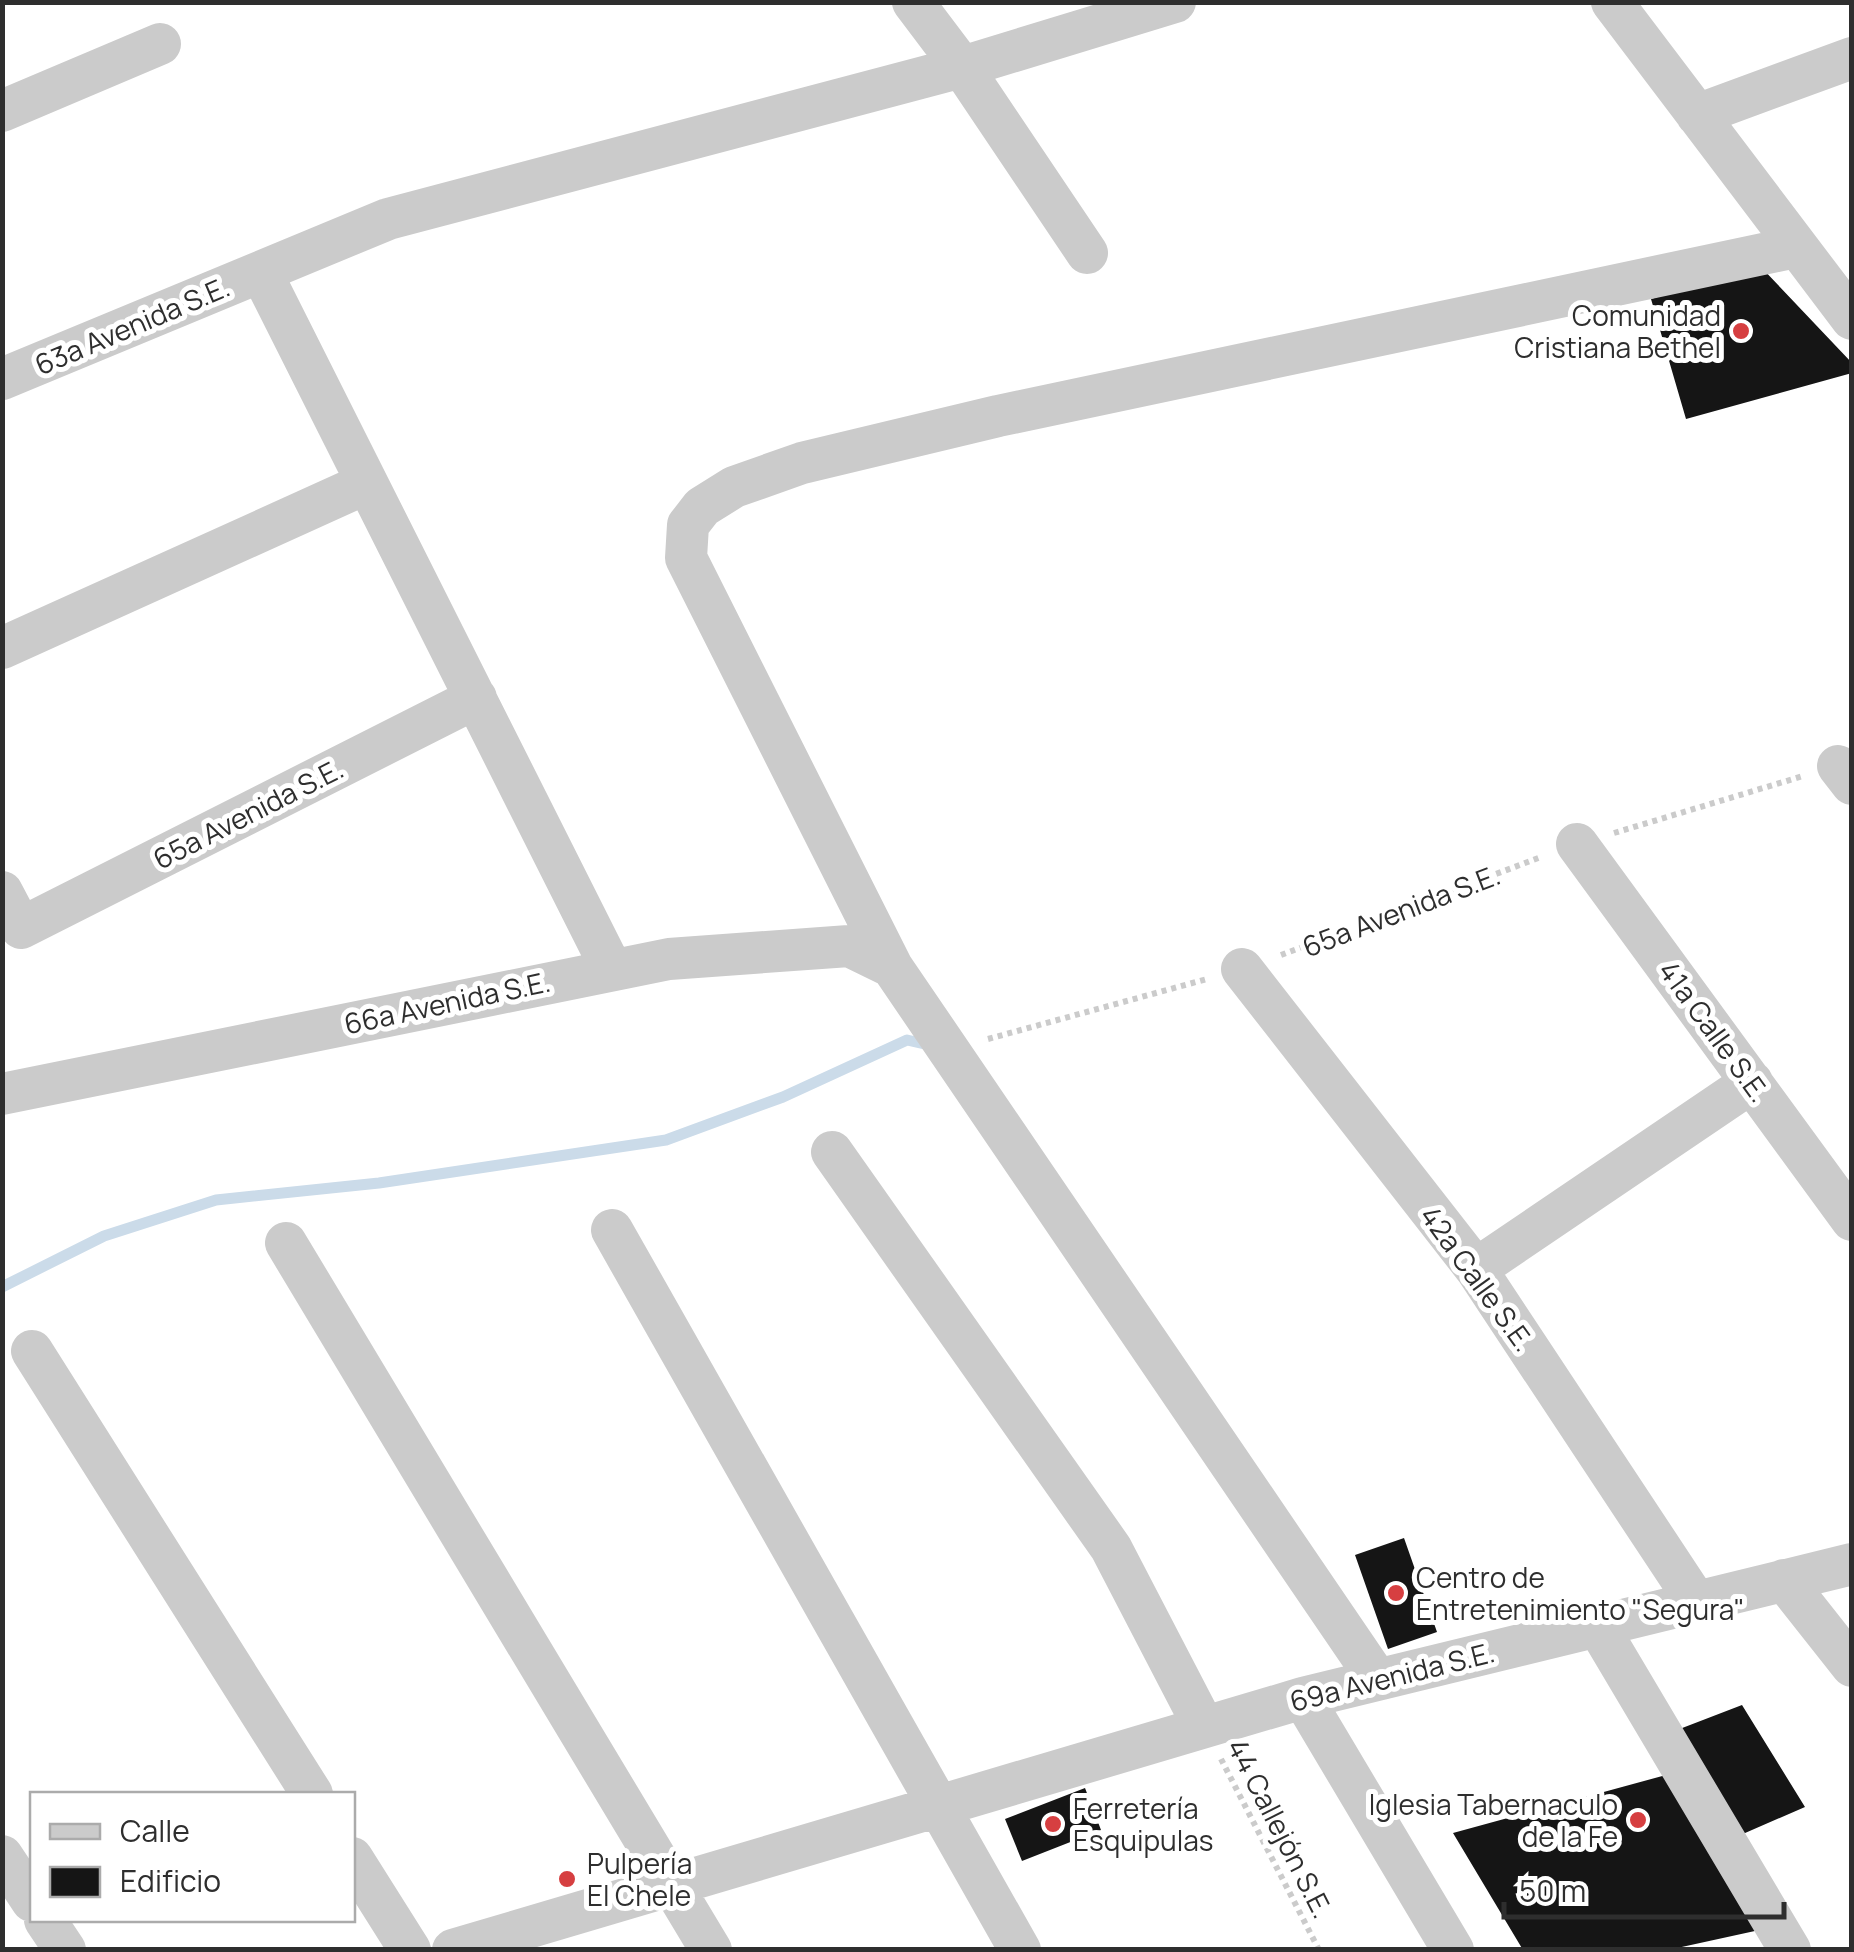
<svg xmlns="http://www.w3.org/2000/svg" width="1854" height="1952" viewBox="0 0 1854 1952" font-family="Manrope,sans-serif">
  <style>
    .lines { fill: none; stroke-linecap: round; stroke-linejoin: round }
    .stream { stroke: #cbdbe9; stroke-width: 11 }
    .building { fill: #151515 }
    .path { stroke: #cbcbcb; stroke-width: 6; stroke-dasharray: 5 5; stroke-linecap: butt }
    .minor { stroke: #cbcbcb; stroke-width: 42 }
    .poi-dot { fill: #d63f41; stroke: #fff; stroke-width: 4 }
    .labels { text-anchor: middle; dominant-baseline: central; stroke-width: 10; stroke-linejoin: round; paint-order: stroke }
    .poi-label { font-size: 28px; fill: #2e2e2e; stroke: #fff; text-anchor: start }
    .street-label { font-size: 28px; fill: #2e2e2e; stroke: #fff }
  </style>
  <rect width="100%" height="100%" fill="#fff"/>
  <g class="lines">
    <path class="stream" d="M2 1287 104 1236 216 1200 379 1183 666 1140 783 1097 907 1040 929 1045"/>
  </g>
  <path class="building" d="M1760 266 1852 363V373L1686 419 1651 299Z
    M1404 1538 1437 1632 1388 1649 1355 1555Z
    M1742 1705 1805 1807 1713 1847 1764 1929 1668 1950H1523L1453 1833 1666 1775 1677 1730Z
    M1085 1788 1101 1830 1022 1861 1005 1819Z"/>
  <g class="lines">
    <path class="path" d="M1614 833 1803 776
      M1281 955 1541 857
      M988 1039 1207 979
      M1221 1759 1319 1950"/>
    <path class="minor" d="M913 2 962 67 1087 253
      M1612 2 1852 319
      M2 111 160 44
      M1697 115 1852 58
      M261 272 611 968
      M2 379 388 219 962 67 1175 2
      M2 648 367 483
      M1838 766 1852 784
      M1577 844 1852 1220
      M2 892 21 928 476 698
      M1242 969 1476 1269 1695 1600
      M2 1094 669 959 849 946 892 967
      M832 1152 1111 1548 1204 1727
      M612 1230 1020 1950
      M286 1243 711 1950
      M1476 1269 1752 1082
      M32 1351 312 1794
      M1784 1580 1852 1666
      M1597 1625 1790 1950
      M1377 1679 892 967 686 558 688 525 702 507 734 487 802 463 998 416 1796 247
      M1303 1698 1453 1950
      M2 1856 32 1901
      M352 1858 410 1950
      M45 1920 65 1950
      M453 1950 1303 1698 1852 1564"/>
  </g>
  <g class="poi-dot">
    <circle cx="1741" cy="331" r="10"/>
    <circle cx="1396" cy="1593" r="10"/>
    <circle cx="1638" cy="1820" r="10"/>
    <circle cx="1053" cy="1824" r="10"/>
    <circle cx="567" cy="1879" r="10"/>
  </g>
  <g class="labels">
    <g class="poi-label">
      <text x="1721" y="315" text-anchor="end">Comunidad<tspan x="1721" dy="32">Cristiana Bethel</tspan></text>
      <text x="1416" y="1577">Centro de<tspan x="1416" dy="32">Entretenimiento "Segura"</tspan></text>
      <text x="1618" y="1804" text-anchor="end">Iglesia Tabernaculo<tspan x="1618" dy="32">de la Fe</tspan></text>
      <text x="1073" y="1808">Ferretería<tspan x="1073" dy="32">Esquipulas</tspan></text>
      <text x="587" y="1863">Pulpería<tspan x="587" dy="32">El Chele</tspan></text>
    </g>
    <g class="street-label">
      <text transform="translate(132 325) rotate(-23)">63a Avenida S.E.</text>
      <text transform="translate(248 813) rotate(-27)">65a Avenida S.E.</text>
      <text transform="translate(1401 910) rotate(-21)">65a Avenida S.E.</text>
      <text transform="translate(447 1002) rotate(-12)">66a Avenida S.E.</text>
      <text transform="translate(1715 1031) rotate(54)">41a Calle S.E.</text>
      <text transform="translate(1478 1278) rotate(54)">42a Calle S.E.</text>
      <text transform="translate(1392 1676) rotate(-14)">69a Avenida S.E.</text>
      <text transform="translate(1281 1828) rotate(63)">44 Callejón S.E.</text>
    </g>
  </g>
  <rect width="1854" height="1952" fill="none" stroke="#2e2e2e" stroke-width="10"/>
  <rect x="30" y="1792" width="325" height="130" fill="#ffffff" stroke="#ababab" stroke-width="2.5"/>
  <rect x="50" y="1824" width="50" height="15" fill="#cbcbcb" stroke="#ababab" stroke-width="2.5"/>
  <text x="120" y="1842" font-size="30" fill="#2e2e2e">Calle</text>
  <rect x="50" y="1867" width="50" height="30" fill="#151515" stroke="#ababab" stroke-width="2.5"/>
  <text x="120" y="1892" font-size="30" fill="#2e2e2e">Edificio</text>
  <path d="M1504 1902v15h280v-15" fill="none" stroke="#2e2e2e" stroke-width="5"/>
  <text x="1519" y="1902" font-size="30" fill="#2e2e2e" stroke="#ffffff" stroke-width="8" paint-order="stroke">50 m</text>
</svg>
